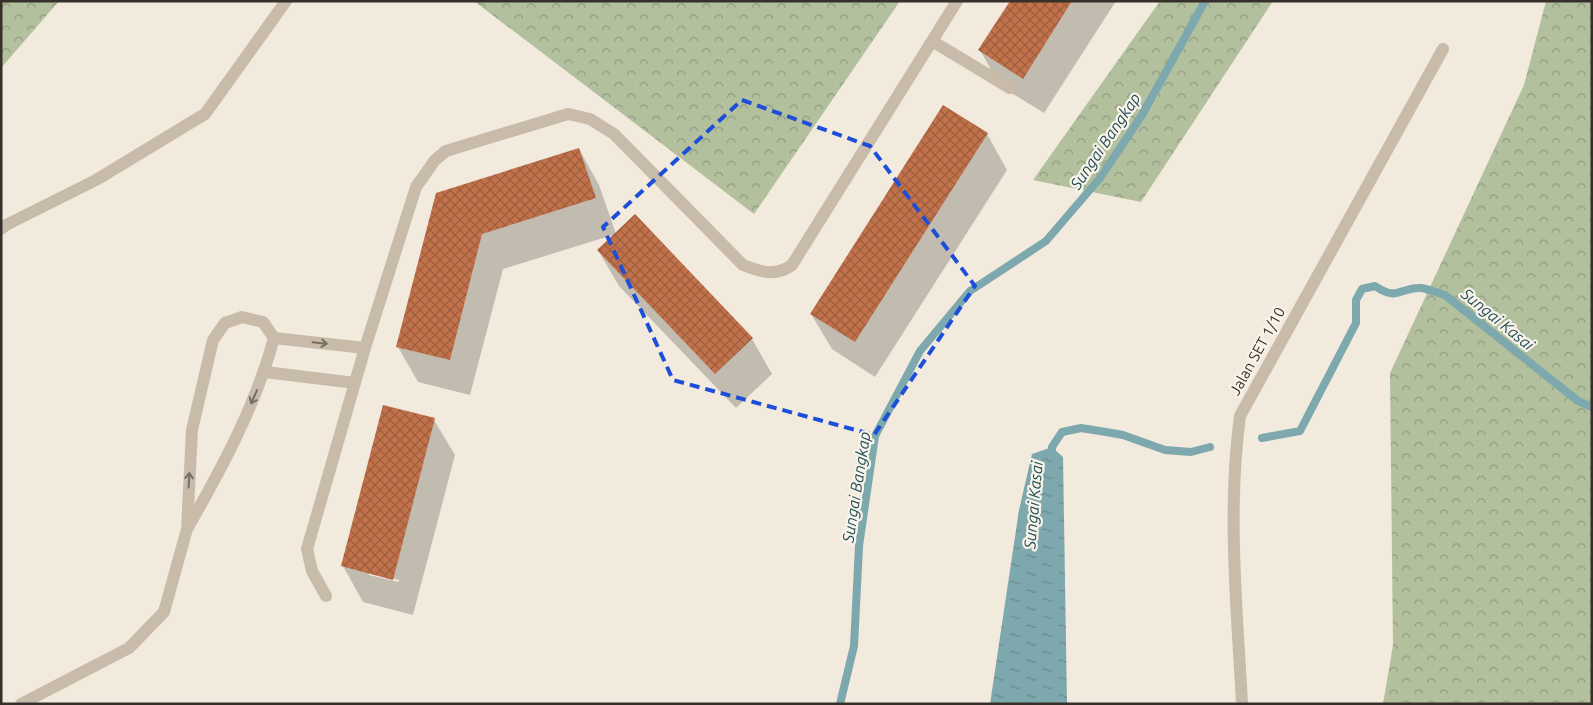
<svg xmlns="http://www.w3.org/2000/svg" width="1593" height="705" viewBox="0 0 1593 705" font-family="Ubuntu,sans-serif">
  <style>
    .forest { fill: url(#forest-crowns) }
    .water { fill: url(#water-ripples) }
    .shadow { fill: #0003; fill-rule: evenodd }
    .lines { fill: none; stroke-linecap: round; stroke-linejoin: round }
    .stream { stroke: #7da8ae; stroke-width: 8 }
    .building { fill: url(#building-cross-hatch) }
    .service { stroke: #c9bbaa; stroke-width: 12 }
    .minor { stroke: #c9bbaa; stroke-width: 12 }
    .oneway { stroke: #796e63 }
    .marked { fill: none; stroke: #1d4ed8; stroke-width: 4; stroke-dasharray: 10 6; stroke-linejoin: round }
    .labels { text-anchor: middle; dominant-baseline: central; stroke-width: 4.5; stroke-linejoin: round; paint-order: stroke }
    .street-label { font-size: 15px; fill: #372f29; stroke: #f9f3ea }
    .water-label { font-size: 16px; font-style: italic; fill: #204f57; stroke: #f9f3ea }
  </style>
  <defs>
    <pattern id="forest-crowns" width="20" height="18" patternUnits="userSpaceOnUse" patternTransform="scale(1.25)"><rect width="20" height="18" fill="#b2c09e"/><path d="M2 6a3 3 0 1 1 6 0M12 15a3 3 0 1 1 6 0" fill="none" stroke="#929c81"/></pattern>
    <pattern id="water-ripples" width="26" height="14" patternUnits="userSpaceOnUse" patternTransform="scale(1.25)"><rect width="26" height="14" fill="#7da8ae"/><path d="M2 4q2-2 4 0t4 0M15 11q2-2 4 0t4 0" fill="none" stroke="#67898e"/></pattern>
    <pattern id="building-cross-hatch" width="8" height="8" patternUnits="userSpaceOnUse" patternTransform="scale(1.25)"><rect width="8" height="8" fill="#c2724b"/><path d="M0 0l8 8M0 8l8-8" fill="none" stroke="#9e5e3e"/></pattern>
  </defs>
  <rect width="100%" height="100%" fill="#f2eadd"/>
  <path class="forest" d="M1 1H59L1 68Z
    M474 1H900L754 214Z
    M1160 1H1273L1141 202 1033 180Z
    M1546 1H1592V704H1383L1393 645 1390 373 1524 85Z"/>
  <path class="water" d="M1052 447 1063 457 1067 704H990L1019 510 1032 454Z"/>
  <path class="shadow" d="M1011 1H1116L1044 113 1000 86 980 50Z
    M987 134 1007 170 875 377 832 349 811 314Z
    M579 149 599 185 616 234 503 269 470 395 418 382 398 347 437 194Z
    M598 250 752 339 772 374 736 408 619 286Z
    M434 420 455 455 413 615 363 602 343 566ZM369 572 399 580V582L369 575Z"/>
  <g class="lines">
    <path class="stream" d="M1262 438 1300 431 1356 323V300L1362 289 1375 286C1398 302 1400 287 1421 288 1429 289 1438 293 1445 295L1578 401 1592 407
      M1052 455V447L1062 432 1081 428 1106 432 1123 435 1165 450 1191 452 1210 447
      M840 704 854 646 859 546 875 436 920 351 970 291 1046 241 1100 178 1142 115 1205 1"/>
  </g>
  <path class="building" d="M1010 1H1072L1023 79 978 50Z
    M943 105 988 133 855 342 810 314Z
    M579 148 596 198 482 234 450 360 396 347 436 193Z
    M635 214 753 338 715 374 597 250Z
    M383 405 435 418 393 580 341 566Z"/>
  <g class="lines">
    <path class="service" d="M932 41 1010 88
      M1 229 6 225 96 180 205 114 286 1
      M274 338 365 348
      M265 372 355 383
      M326 596 312 571 307 549 365 348 416 187 435 160 446 151 568 114 590 119 614 134 743 265C761 272 775 277 792 265L957 1"/>
    <path class="minor" d="M21 704 129 648 164 612 187 529 192 430 213 340 225 323 242 317 263 322 274 338C256 405 222 468 187 529
      M1242 704C1237 608 1227 512 1240 416L1443 49"/>
  </g>
  <defs><path id="oneway-shaft" d="M-6 0H5M1.5-3L5.5 0L1.5 3" fill="none" stroke-width="1.6" stroke-linecap="round" stroke-linejoin="round" transform="scale(1.25)"/></defs>
  <g class="oneway">
    <use href="#oneway-shaft" transform="translate(320 343) rotate(6)"/>
    <use href="#oneway-shaft" transform="translate(254 397) rotate(114)"/>
    <use href="#oneway-shaft" transform="translate(189 480) rotate(-87)"/>
  </g>
  <path class="marked" d="M742 100 870 146 975 286 874 435 673 380 603 227Z"/>
  <g class="labels">
    <g class="street-label">
      <text transform="translate(1257 351) rotate(-61)">Jalan SET 1/10</text>
    </g>
    <g class="water-label">
      <text transform="translate(1105 141) rotate(-56)">Sungai Bangkap</text>
      <text transform="translate(1498 319) rotate(39)">Sungai Kasai</text>
      <text transform="translate(856 487) rotate(-81)">Sungai Bangkap</text>
      <text transform="translate(1033 505) rotate(-85)">Sungai Kasai</text>
    </g>
  </g>
  <rect width="1593" height="705" fill="none" stroke="#372f29" stroke-width="5"/>
</svg>
